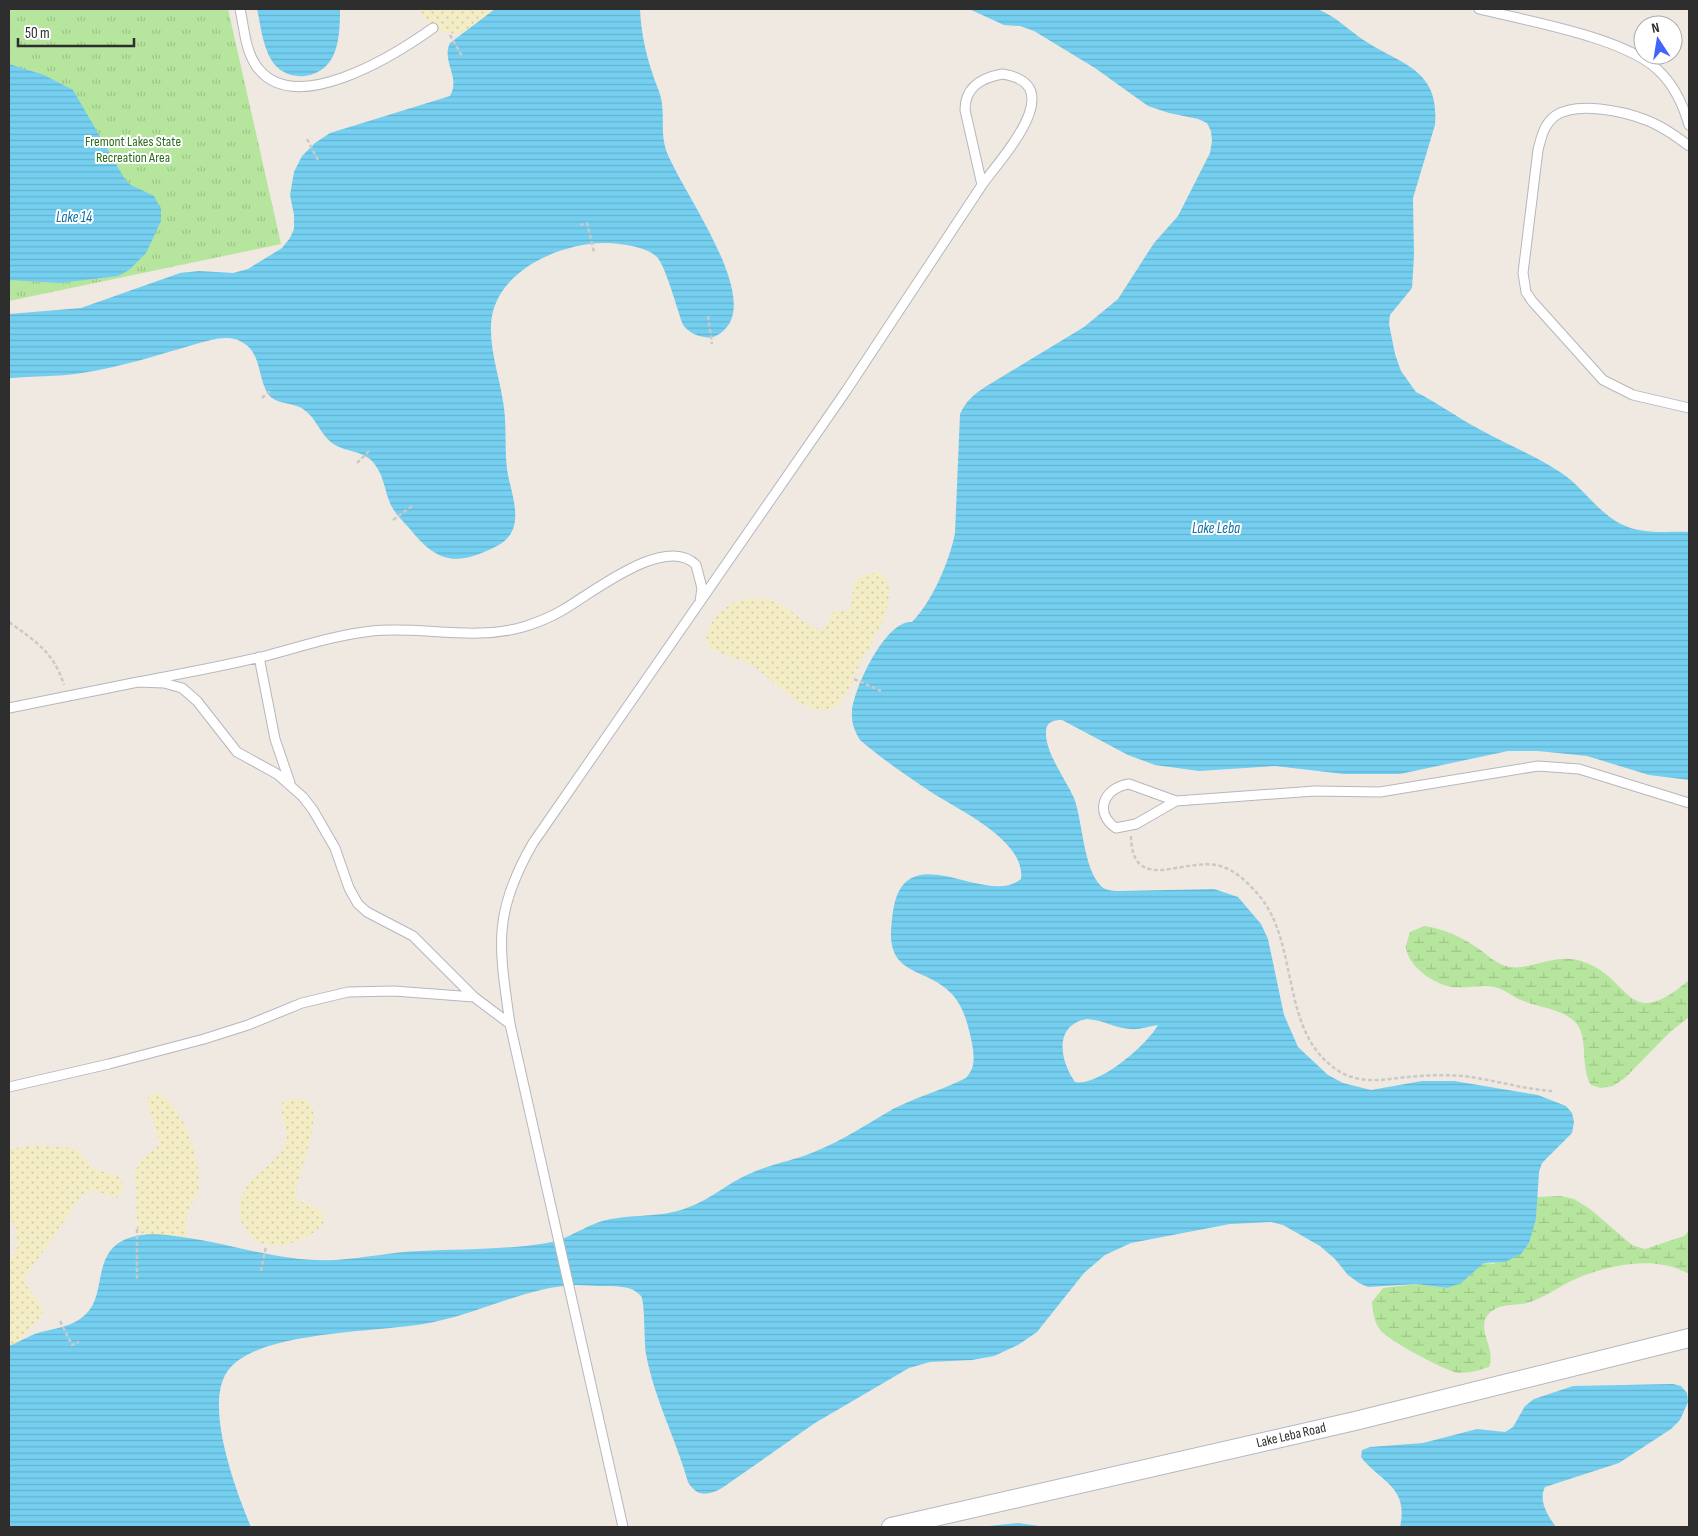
<svg xmlns="http://www.w3.org/2000/svg" width="1698" height="1536" viewBox="0 0 1698 1536" font-family="'Sofia Sans Condensed',sans-serif">
  <style>
    .wetland { fill: url(#wetland-marsh) }
    .sand { fill: url(#sand-dots) }
    .park { fill: url(#park-tufts) }
    .water { fill: url(#water-rules); fill-rule: evenodd }
    .lines { fill: none; stroke-linecap: round; stroke-linejoin: round }
    .service-casing { stroke: #b4b7c1; stroke-width: 11 }
    .minor-casing { stroke: #b4b7c1; stroke-width: 20 }
    .path { stroke: #c9c9c9; stroke-width: 2.5; stroke-dasharray: 4 2.5; stroke-linecap: butt }
    .service { stroke: #fff; stroke-width: 9 }
    .minor { stroke: #fff; stroke-width: 18 }
    .labels { text-anchor: middle; dominant-baseline: central; stroke-width: 4; stroke-linejoin: round; paint-order: stroke }
    .park-label { font-size: 14px; fill: #2c6e1b; stroke: #fff }
    .street-label { font-size: 14px; fill: #2e2e2e; stroke: #fff }
    .water-label { font-size: 15px; font-style: italic; fill: #0d6fa3; stroke: #fff }
  </style>
  <defs>
    <pattern id="wetland-marsh" width="20" height="14" patternUnits="userSpaceOnUse" patternTransform="scale(1.25)"><rect width="20" height="14" fill="#b6e59e"/><path d="M1 5h8M5 5V1M11 12h8M15 12V8" fill="none" stroke="#9dc588"/></pattern>
    <pattern id="sand-dots" width="8" height="8" patternUnits="userSpaceOnUse" patternTransform="scale(1.25)"><rect width="8" height="8" fill="#f3ecc5"/><path d="M2 2h.1M6 6h.1" fill="none" stroke="#d1cbaa" stroke-width="1.8" stroke-linecap="round"/></pattern>
    <pattern id="park-tufts" width="24" height="20" patternUnits="userSpaceOnUse" patternTransform="scale(1.25)"><rect width="24" height="20" fill="#b6e59e"/><path d="M3 7l-1-3M5 7V3M7 7l1-3M15 17l-1-3M17 17v-4M19 17l1-3" fill="none" stroke="#9dc588"/></pattern>
    <pattern id="water-rules" width="6" height="5" patternUnits="userSpaceOnUse" patternTransform="scale(1.25)"><rect width="6" height="5" fill="#75cff0"/><path d="M0 2.5h6" fill="none" stroke="#66b2ce"/></pattern>
  </defs>
  <rect width="100%" height="100%" fill="#efe9e1"/>
  <path class="wetland" d="M1424 926C1445 929 1462 937 1479 949 1487 955 1496 963 1506 966 1527 973 1553 952 1581 961 1632 976 1625 1035 1689 980V1017L1670 1032 1625 1078 1613 1086 1601 1088 1591 1085C1579 1065 1590 1035 1574 1021 1560 1008 1538 1008 1521 1000 1511 996 1505 989 1494 987 1481 984 1466 989 1452 987 1434 984 1408 967 1406 947 1406 943 1409 937 1410 932Z
    M1561 1196 1574 1199 1590 1209 1632 1245 1645 1249 1684 1236 1689 1231V1274C1654 1254 1606 1265 1571 1281 1557 1288 1545 1297 1530 1302 1516 1307 1498 1301 1487 1316 1477 1330 1496 1348 1489 1367 1480 1370 1469 1373 1459 1373 1447 1372 1390 1341 1381 1331 1374 1323 1373 1312 1372 1302L1383 1288 1416 1284 1447 1288 1484 1263 1494 1264 1536 1219 1537 1197Z"/>
  <path class="sand" d="M420 9H494L483 19 459 34C439 32 428 28 420 9Z
    M872 573H881L888 581C894 612 874 637 861 662 853 677 847 702 830 709 809 719 772 680 756 668 745 659 713 653 709 647 698 631 723 606 737 601 746 598 755 598 764 599 788 602 801 625 823 630L835 609 848 612C859 595 842 581 872 573Z
    M157 1093C183 1104 201 1160 199 1186 199 1197 191 1201 188 1211 186 1219 188 1229 185 1238L143 1234 137 1229 135 1172 141 1160 158 1146 159 1141 147 1102 148 1097Z
    M305 1098C329 1116 295 1170 296 1197 305 1209 324 1202 324 1222 317 1233 302 1240 289 1244 258 1254 229 1225 243 1193 252 1173 276 1165 285 1144 291 1130 279 1117 282 1103L287 1100Z
    M34 1145 73 1148 79 1152 92 1168 120 1177 124 1189 117 1198C103 1196 96 1186 82 1195L25 1278C26 1294 45 1298 42 1315L19 1342 9 1346V1263L18 1246 15 1226 9 1218V1149Z"/>
  <path class="park" d="M9 9H228L281 244 9 301Z"/>
  <path class="water" d="M257 9H340C340 36 339 71 305 76 295 77 284 74 277 67 263 53 261 26 257 9Z
    M495 9H640C641 31 645 51 652 72 655 83 661 93 662 104 664 120 661 135 666 150 680 189 760 294 725 329 720 335 712 339 705 337 695 336 689 332 683 325 677 309 666 267 657 257 646 246 618 243 603 243 555 244 489 275 491 330 491 356 501 382 504 408 507 430 504 453 508 475 513 499 526 531 497 546 457 566 438 564 410 529 404 522 396 515 392 507 384 492 385 475 372 461 361 450 344 452 332 443 320 434 316 417 303 409 293 402 276 405 268 394 258 378 261 355 245 344 230 333 212 340 196 344 158 355 121 367 82 373 58 377 33 376 9 378V314L81 308 180 273 199 271 233 273 248 269 282 248 290 238 294 229V215L290 195 294 172 302 156 315 143 330 133 450 96C461 77 441 61 450 43Z
    M969 9H1317C1336 16 1348 30 1365 41 1402 65 1440 69 1435 125L1413 198 1414 256 1412 288 1390 315 1389 324 1395 354 1401 371 1416 392C1438 403 1458 418 1479 429 1506 444 1534 455 1560 472 1583 487 1597 512 1621 524 1642 535 1667 531 1689 532V780L1649 775 1587 756 1538 751H1508L1400 774H1344L1275 766 1199 771 1155 765 1128 755 1062 720C1053 720 1046 722 1046 732 1045 752 1066 780 1074 798 1083 822 1083 868 1101 886 1106 891 1115 891 1122 891L1214 889 1238 897 1261 924 1268 939 1284 1015 1298 1047 1328 1075 1343 1083 1371 1090 1422 1081H1454L1538 1095 1566 1106 1572 1113 1574 1122 1572 1133 1542 1163 1539 1172 1536 1219 1529 1243 1521 1254 1505 1262 1484 1263 1461 1283 1447 1288 1416 1284 1368 1287 1359 1283 1348 1275 1335 1259 1320 1246 1283 1225 1271 1222 1230 1224 1131 1243 1105 1255 1084 1273 1037 1332 1018 1345 994 1356 972 1360 930 1362 909 1368 815 1423 722 1488C707 1496 697 1497 688 1482 676 1439 654 1398 646 1354 644 1342 645 1301 641 1296 631 1284 613 1287 600 1286 592 1286 584 1285 576 1285 531 1286 479 1313 434 1322 386 1333 255 1329 227 1372 204 1406 236 1491 251 1527H9V1346C19 1342 28 1336 38 1333 55 1328 73 1327 86 1314 108 1293 90 1249 132 1237 152 1231 175 1236 195 1239 242 1247 288 1263 336 1260 364 1258 392 1252 420 1251 463 1249 505 1250 547 1243 571 1239 587 1223 611 1219 637 1214 663 1218 689 1207 711 1199 728 1183 749 1174 770 1164 793 1161 814 1152 842 1141 867 1124 893 1109 917 1097 942 1090 966 1078 976 1067 974 1056 972 1043 968 1025 964 1007 952 994 927 967 889 977 891 930 892 919 893 904 898 893 920 846 989 906 1021 879 1026 840 958 810 931 792 907 776 882 759 860 740 854 730 851 722 852 711 854 688 886 619 912 622 932 602 950 560 955 533L960 414C966 401 973 395 985 387L1084 327 1118 299 1154 243 1178 216 1210 153 1212 141 1211 131 1207 123 1198 119 1169 113 1148 106 1095 68 1034 31 1020 26 1004 25ZM1087 1019C1103 1020 1115 1028 1130 1029 1140 1030 1149 1026 1158 1025 1147 1045 1098 1087 1075 1082 1060 1061 1053 1025 1087 1019Z
    M9 64 44 75 73 90 123 176 129 184 154 196 161 209V221L146 253 129 270 118 276 60 283 9 280Z
    M1673 1384 1681 1386 1687 1393 1688 1402 1680 1420 1671 1429 1619 1463 1545 1487C1538 1501 1548 1516 1556 1527H1400C1409 1486 1380 1482 1361 1457L1362 1450 1370 1447 1423 1443 1477 1429 1505 1432 1513 1427 1525 1406 1534 1399 1573 1386Z
    M1018 1523 1046 1527H979Z"/>
  <g class="lines">
    <g class="service-casing">
      <path id="service" d="M240 9C244 27 245 48 255 64 291 121 395 55 433 28
        M1479 9C1527 21 1623 37 1658 70 1674 85 1683 104 1689 125
        M1002 74C1072 84 1000 159 982 185L965 110C965 87 981 78 1002 74Z
        M1689 146C1676 136 1662 126 1646 120 1623 111 1576 101 1555 116 1544 124 1541 138 1538 150L1523 273 1526 292 1532 301 1603 380 1633 395 1689 408
        M259 657 275 739 290 783
        M138 682C179 674 220 667 261 657 297 648 334 635 372 631 421 626 474 641 523 627 536 623 549 618 561 611 590 595 665 533 696 565L702 588 700 602
        M9 708 138 682 164 683 182 688 197 701 237 752 277 774 303 797 313 810 335 848 349 888 358 904 367 912 413 936 474 997
        M1129 784 1176 801 1136 824 1116 828C1094 813 1103 788 1129 784Z
        M1176 801 1315 791 1380 792 1538 766 1579 769 1689 803
        M9 1087 109 1064 204 1039 248 1025 302 1003 348 992 394 991 474 997 510 1024
        M623 1527 510 1024C499 946 492 914 533 843L846 391 982 185"/>
    </g>
    <g class="minor-casing">
      <path id="minor" d="M891 1527 1355 1421 1689 1338"/>
    </g>
    <path class="path" d="M450 35 463 58
      M307 139 318 160
      M580 225 587 223 594 252
      M708 316 712 344
      M262 398 272 389
      M357 463 369 451
      M393 520 412 506
      M9 622C35 641 54 652 64 685
      M854 679 881 691
      M1131 836C1132 896 1185 856 1220 866 1235 870 1247 882 1257 893 1302 943 1277 1036 1342 1073 1357 1081 1375 1081 1390 1079 1414 1076 1438 1074 1462 1076 1492 1079 1521 1089 1552 1091
      M137 1229V1279
      M261 1271 266 1246
      M60 1321 72 1345 79 1342"/>
    <use href="#service" class="service"/>
    <use href="#minor" class="minor"/>
  </g>
  <g class="labels">
    <g class="park-label">
      <text x="133" y="141">Fremont Lakes State<tspan x="133" dy="16">Recreation Area</tspan></text>
    </g>
    <g class="street-label">
      <text transform="translate(1291 1435) rotate(-13)">Lake Leba Road</text>
    </g>
    <g class="water-label">
      <text x="74" y="217">Lake 14</text>
      <text x="1216" y="528">Lake Leba</text>
    </g>
  </g>
  <rect width="1698" height="1536" fill="none" stroke="#2e2e2e" stroke-width="20"/>
  <g transform="translate(1658 40) rotate(348)"><circle r="24" fill="#ffffff" stroke="#ababab"/>
  <path d="M0-4L9 19L0 12L-9 19Z" fill="#4264fb"/>
  <text y="-8" font-size="14" font-weight="bold" text-anchor="middle" fill="#2e2e2e">N</text>
  </g>
  <path d="M18 38v8h116v-8" fill="none" stroke="#2e2e2e" stroke-width="2.5"/>
  <text x="25" y="38" font-size="15" fill="#2e2e2e" stroke="#ffffff" stroke-width="4" paint-order="stroke">50 m</text>
</svg>
